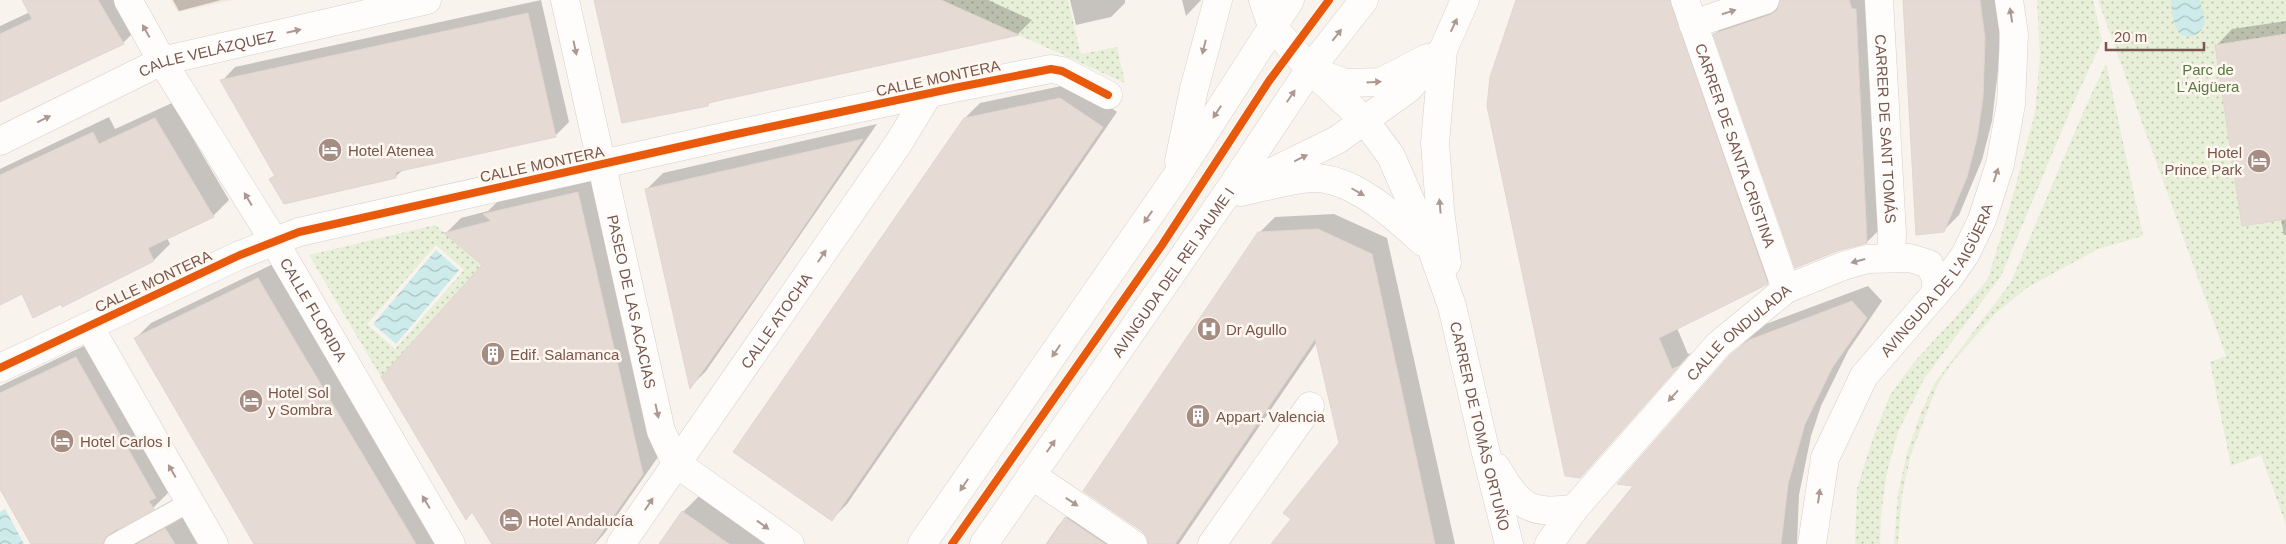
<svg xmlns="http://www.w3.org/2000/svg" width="2286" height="544" viewBox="0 0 2286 544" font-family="Arial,sans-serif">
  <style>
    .residential { fill: #f4e8dd }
    .park { fill: url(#park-dots); fill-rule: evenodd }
    .water { fill: url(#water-waves) }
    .shadow { fill: #0003 }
    .building { fill: #e5dad4; stroke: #e2d5cf }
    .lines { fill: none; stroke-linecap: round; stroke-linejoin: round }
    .service-casing { stroke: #d8ceca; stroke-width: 21 }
    .minor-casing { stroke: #d8ceca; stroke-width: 29 }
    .secondary-casing { stroke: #d9d0cb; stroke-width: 29 }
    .service { stroke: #fefdfc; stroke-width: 19 }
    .minor { stroke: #fefdfc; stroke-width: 28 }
    .secondary { stroke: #fefdfc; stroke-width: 28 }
    .cycleway-casing { stroke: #fff7f0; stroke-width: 11 }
    .cycleway { stroke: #e8590c; stroke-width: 8 }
    .oneway { fill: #ae9992 }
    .labels { text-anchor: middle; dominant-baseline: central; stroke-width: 5; stroke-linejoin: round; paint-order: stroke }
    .street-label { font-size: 15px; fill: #79564b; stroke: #fff7f0 }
    .park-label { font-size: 15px; fill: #577a3f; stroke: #fff7f0 }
    .poi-label { font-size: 15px; fill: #79564b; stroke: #fff7f0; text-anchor: start }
  </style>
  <defs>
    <pattern id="park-dots" width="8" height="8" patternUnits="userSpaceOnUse" patternTransform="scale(1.25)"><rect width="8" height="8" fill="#e8efd8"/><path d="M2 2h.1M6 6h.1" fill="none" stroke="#c1c4b1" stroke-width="1.8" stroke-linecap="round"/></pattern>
    <pattern id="water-waves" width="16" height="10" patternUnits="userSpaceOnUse" patternTransform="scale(1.25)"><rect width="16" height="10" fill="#cdebea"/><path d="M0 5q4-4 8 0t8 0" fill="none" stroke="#abc1c0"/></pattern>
  </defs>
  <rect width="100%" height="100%" fill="#f8f3ed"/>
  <path class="residential" d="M171 0H233L178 12Z"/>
  <path class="park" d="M941 0H1068L1081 54 1117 47 1125 83Z
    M2037 0H2093L2102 41 2073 104 2001 276 1924 379 1898 432 1887 472 1881 515 1880 544H1855L1857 489 1873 438 1890 395 1915 361 1953 320 1988 279 2012 199 2035 113 2040 55Z
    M2098 0H2286V525L2261 455 2231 466 2210 362 2226 356Z
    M2106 63 2143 236 2098 249 2028 287 1996 313 1951 364 1937 386 1911 454 1902 495 1898 544H1894L1898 494 1907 453 1920 415 1934 384 2011 282 2085 108Z
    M435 225 482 265 381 377 309 255ZM436 245 464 270 395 349 367 324Z"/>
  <path class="water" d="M2171 0H2200L2205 22C2201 34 2193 40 2180 34 2172 23 2172 13 2171 0Z
    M436 250 459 270 396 344 373 324Z
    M5 509 24 544H0V512Z"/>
  <path class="shadow" d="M24 0H123L139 27 123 43 0 101V26L30 12Z
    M173 0H221L179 11Z
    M541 0 569 122 555 136 404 169 395 177 271 180 276 175 222 81 235 67Z
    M600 0H988L1032 20 1018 34 711 101 708 105Z
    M1070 0H1125V3L1111 17 1076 25Z
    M1182 0H1201L1186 16Z
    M1517 0H1689L1782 267 1767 283 1677 328 1688 354 1691 353 1580 477 1491 77Z
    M1786 0H1871L1882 227 1867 242 1715 34 1730 19Z
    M1904 0H1996L1999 22V62L1992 121 1982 160 1959 215 1943 231Z
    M2286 21V235H2284L2281 219 2216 46 2232 29Z
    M1076 83 1117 112 847 504 832 519 964 119 980 103Z
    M172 103 229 200 213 216 167 238 170 244 154 260 61 302 22 293 0 304V169L109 117 115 129Z
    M877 124 706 371 691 386 647 189 663 173Z
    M593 177 658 457 604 534 595 544H494L484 264 446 233 461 218 488 211 500 199Z
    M1334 214 1387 238 1455 544H1273L1293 519 1340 443 1317 342 1179 544H1149L1259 233 1275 217Z
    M275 263 441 544H256L135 339 151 323Z
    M1868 286 1882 301 1848 351 1821 406 1811 436 1799 495 1797 544H1587L1636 485 1730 357 1747 340 1766 324Z
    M92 342 171 481 165 487 169 492 153 508 118 528 120 534 181 514 199 544H32L0 489V386Z
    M699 496 769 544H661L683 512Z
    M1082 502 1141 542 1147 544H1046L1058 526Z"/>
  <path class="building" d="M22 0H98L124 44 0 102V34L32 19Z
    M594 0H941L1019 35 708 103V106L622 123Z
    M1516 0H1670L1768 284 1659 338 1672 369 1679 366 1580 478 1565 476 1487 106 1490 77Z
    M1780 0H1849L1852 9H1856L1867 243 1837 251 1795 268 1713 34 1770 15 1777 10Z
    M1903 0H1980L1985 38 1983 98 1977 138 1967 177 1944 232 1916 235Z
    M528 13 556 137 396 172V178L301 200 284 204 269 179 275 176 220 80Z
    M2286 34V219L2242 226 2215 45Z
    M1060 98 1103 127 832 521 733 452 964 118Z
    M155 118 214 217 148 248 154 261 62 307 61 304 33 318 22 294 0 305V175L93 132 99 144Z
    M863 139 769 278 690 389 645 189Z
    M578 192 643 474 594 544H492L472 512 466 520 381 377 482 265 444 233 491 221 483 214Z
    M1318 229 1372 254 1435 544H1271L1291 519 1283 513 1339 443 1315 339 1175 544H1148L1147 537 1142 531 1083 491 1258 232Z
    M258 278 301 351 416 544H254L134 338Z
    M1852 301 1867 318 1832 368 1805 424 1788 484 1781 544H1586L1633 486 1617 484 1729 356 1749 340Z
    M76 357 156 498 149 501 154 509 109 534 103 544H31L0 489V393Z
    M682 511 729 544H659Z
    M1065 517 1105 544H1047Z
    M165 528 175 544H137Z"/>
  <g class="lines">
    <g class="service-casing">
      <path id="service" d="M114 544 190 502"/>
    </g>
    <g class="minor-casing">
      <g id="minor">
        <path id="s1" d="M128 0 162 61 274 241 451 544"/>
        <path id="s2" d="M565 0 661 431 676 463 790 544"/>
        <path id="s3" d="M1685 0 1786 289"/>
        <path id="s4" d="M1879 0 1892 233 1891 257"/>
        <path d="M1693 24 1765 0"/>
        <path d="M1443 50 1435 143 1440 210 1447 263"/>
        <path id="s5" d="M1365 121 1391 156 1432 250 1452 306 1484 445 1509 544"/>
        <path id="s6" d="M0 141 162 61 427 0"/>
        <path d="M1240 192C1261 188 1291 179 1312 178 1353 177 1394 216 1423 242"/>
        <path d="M89 326 214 544"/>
        <path d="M0 368 240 255 299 232 732 135 954 88 1051 69 1062 71 1108 95"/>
        <path d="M1496 467C1520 507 1527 514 1574 509"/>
        <path d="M1031 475 1133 544"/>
        <path id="s7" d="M621 544 898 144 929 93"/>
        <path d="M1212 544 1310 406"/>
        <path id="s8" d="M1549 544 1574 509 1718 345 1786 289 1843 266 1867 259 1910 258 1929 264 1935 276 1937 291"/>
        <path id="s9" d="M1812 544 1825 458 1864 376 1948 279 1965 255 1982 220 2000 164 2011 104 2014 34 2009 0"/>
      </g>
    </g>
    <g class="secondary-casing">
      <g id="secondary">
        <path d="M1263 0 1272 26 1310 69 1365 121"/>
        <path d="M1318 73 1345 83 1381 82 1427 58"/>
        <path d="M1179 161 1194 89 1218 0"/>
        <path d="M1227 194 1337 140 1408 89 1443 50 1465 0"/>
        <path d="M922 544 1176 177 1290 0"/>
        <path id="s10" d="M984 544 1226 195 1310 69 1364 0"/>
      </g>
    </g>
    <use href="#service" class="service"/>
    <use href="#minor" class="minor"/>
    <use href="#secondary" class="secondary"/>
    <g class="cycleway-casing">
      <path id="cycleway" d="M0 368 240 255 299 232 732 135 954 88 1051 69 1062 71 1108 95
        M952 544 1162 245 1269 81 1329 0"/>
    </g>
    <use href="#cycleway" class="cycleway"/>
  </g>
  <defs><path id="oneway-solid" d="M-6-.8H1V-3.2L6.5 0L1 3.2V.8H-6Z" transform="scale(1.25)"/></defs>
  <g class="oneway">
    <use href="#oneway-solid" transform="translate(1729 12) rotate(-18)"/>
    <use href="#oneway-solid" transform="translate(2011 15) rotate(-99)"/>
    <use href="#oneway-solid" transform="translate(1454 25) rotate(-65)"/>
    <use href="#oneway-solid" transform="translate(146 31) rotate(-119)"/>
    <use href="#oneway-solid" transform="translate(294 31) rotate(-13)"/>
    <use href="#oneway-solid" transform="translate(1337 35) rotate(-52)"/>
    <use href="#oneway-solid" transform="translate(1204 47) rotate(104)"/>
    <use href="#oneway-solid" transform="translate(575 48) rotate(78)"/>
    <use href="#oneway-solid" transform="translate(1374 82) rotate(-3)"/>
    <use href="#oneway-solid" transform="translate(1291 96) rotate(-56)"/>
    <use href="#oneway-solid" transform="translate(1217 112) rotate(123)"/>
    <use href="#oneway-solid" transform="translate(44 119) rotate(-26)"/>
    <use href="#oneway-solid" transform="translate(1301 158) rotate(-26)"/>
    <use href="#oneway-solid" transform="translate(1996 175) rotate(-72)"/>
    <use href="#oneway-solid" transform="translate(1358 192) rotate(30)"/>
    <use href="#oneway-solid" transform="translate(248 199) rotate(-121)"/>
    <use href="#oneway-solid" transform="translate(1440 206) rotate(-95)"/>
    <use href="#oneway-solid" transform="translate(1148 217) rotate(125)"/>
    <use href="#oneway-solid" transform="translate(822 256) rotate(-56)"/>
    <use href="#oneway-solid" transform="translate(1858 261) rotate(165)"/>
    <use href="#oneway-solid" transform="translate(1056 351) rotate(124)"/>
    <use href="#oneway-solid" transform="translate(1673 396) rotate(132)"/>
    <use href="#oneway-solid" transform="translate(657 411) rotate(78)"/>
    <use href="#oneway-solid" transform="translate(1051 446) rotate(-55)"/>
    <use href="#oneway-solid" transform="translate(172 471) rotate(-120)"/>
    <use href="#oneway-solid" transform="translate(964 485) rotate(124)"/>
    <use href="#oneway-solid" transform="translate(1819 496) rotate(-82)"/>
    <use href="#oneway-solid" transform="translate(426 502) rotate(-121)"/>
    <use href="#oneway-solid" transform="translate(1072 502) rotate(34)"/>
    <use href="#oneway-solid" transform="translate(649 504) rotate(-56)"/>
    <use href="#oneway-solid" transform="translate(763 525) rotate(36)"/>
  </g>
  <defs>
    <g id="hotel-disc" transform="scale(1.25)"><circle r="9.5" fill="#a58d84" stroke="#fff7f0"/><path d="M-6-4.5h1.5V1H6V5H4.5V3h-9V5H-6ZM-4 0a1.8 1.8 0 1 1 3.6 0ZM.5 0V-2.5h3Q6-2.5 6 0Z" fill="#fff"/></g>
    <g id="hospital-disc" transform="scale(1.25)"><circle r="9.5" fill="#a58d84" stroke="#fff7f0"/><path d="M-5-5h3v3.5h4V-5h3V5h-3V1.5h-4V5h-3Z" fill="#fff"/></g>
    <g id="building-disc" transform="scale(1.25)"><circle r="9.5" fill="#a58d84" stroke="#fff7f0"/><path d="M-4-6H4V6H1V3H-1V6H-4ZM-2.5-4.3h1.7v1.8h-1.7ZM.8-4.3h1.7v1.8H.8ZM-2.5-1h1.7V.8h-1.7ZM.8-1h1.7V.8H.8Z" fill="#fff"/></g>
  </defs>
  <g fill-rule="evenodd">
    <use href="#hotel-disc" x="330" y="150"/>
    <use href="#hotel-disc" x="2259" y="161"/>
    <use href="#hospital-disc" x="1209" y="329"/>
    <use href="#building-disc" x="493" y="354"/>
    <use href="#hotel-disc" x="251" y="401"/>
    <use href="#building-disc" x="1198" y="416"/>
    <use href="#hotel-disc" x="62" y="441"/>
    <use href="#hotel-disc" x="511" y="520"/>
  </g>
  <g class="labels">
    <g class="street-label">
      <text stroke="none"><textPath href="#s6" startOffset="226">CALLE VELÁZQUEZ</textPath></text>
      <text transform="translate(938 78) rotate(-12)">CALLE MONTERA</text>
      <text stroke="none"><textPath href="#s4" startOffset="129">CARRER DE SANT TOMÁS</textPath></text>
      <text stroke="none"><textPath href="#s3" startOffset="154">CARRER DE SANTA CRISTINA</textPath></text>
      <text transform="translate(542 164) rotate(-12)">CALLE MONTERA</text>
      <text stroke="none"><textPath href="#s10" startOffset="331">AVINGUDA DEL REI JAUME I</textPath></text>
      <text stroke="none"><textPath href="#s9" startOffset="299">AVINGUDA DE L'AIGÜERA</textPath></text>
      <text transform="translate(153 281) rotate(-25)">CALLE MONTERA</text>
      <text stroke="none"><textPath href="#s2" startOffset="309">PASEO DE LAS ACACIAS</textPath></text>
      <text stroke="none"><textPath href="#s1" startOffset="361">CALLE FLORIDA</textPath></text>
      <text stroke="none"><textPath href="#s7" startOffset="272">CALLE ATOCHA</textPath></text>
      <text stroke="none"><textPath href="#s8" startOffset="285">CALLE ONDULADA</textPath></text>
      <text stroke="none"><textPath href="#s5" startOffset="329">CARRER DE TOMÀS ORTUÑO</textPath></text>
    </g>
    <g class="park-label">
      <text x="2208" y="69">Parc de<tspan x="2208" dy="17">L'Aigüera</tspan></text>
    </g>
    <g class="poi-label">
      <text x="348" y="150">Hotel Atenea</text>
      <text x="2242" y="152" text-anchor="end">Hotel<tspan x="2242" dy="17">Prince Park</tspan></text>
      <text x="1226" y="329">Dr Agullo</text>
      <text x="510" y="354">Edif. Salamanca</text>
      <text x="268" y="392">Hotel Sol<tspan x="268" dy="17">y Sombra</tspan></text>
      <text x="1216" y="416">Appart. Valencia</text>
      <text x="80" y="441">Hotel Carlos I</text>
      <text x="528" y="520">Hotel Andalucía</text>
    </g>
  </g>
  <path d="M2106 42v8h98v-8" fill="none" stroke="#79564b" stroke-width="2.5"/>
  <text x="2114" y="42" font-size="15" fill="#79564b" stroke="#fff7f0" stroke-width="4" paint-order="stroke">20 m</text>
</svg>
